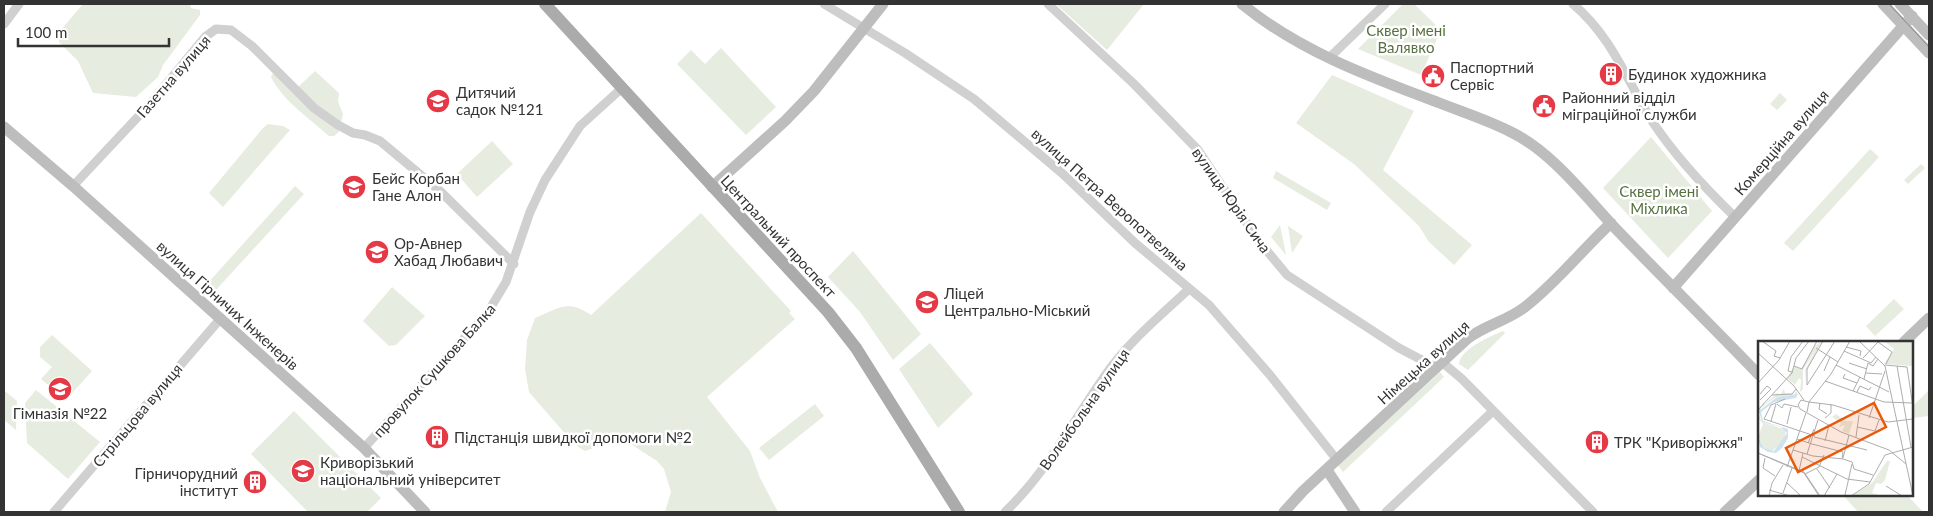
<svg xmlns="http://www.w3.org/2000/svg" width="1933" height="516" viewBox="0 0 1933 516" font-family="Lato,sans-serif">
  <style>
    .green { fill: #e6ecdf }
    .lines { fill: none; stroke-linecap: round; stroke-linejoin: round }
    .street { stroke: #d0d0d0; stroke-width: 9 }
    .secondary { stroke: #bdbdbd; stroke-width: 11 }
    .primary { stroke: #ababab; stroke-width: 12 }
    .tram { stroke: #888; stroke-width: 1 }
    .labels { text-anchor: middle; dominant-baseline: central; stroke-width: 5; stroke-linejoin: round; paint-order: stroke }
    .park-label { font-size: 15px; fill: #56703f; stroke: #fff }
    .poi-label { font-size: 15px; fill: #333; stroke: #fff; text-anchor: start }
    .street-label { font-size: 15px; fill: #333; stroke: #fff }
    .inset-road { fill: none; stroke: #adadad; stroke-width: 1 }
    .view { fill: #e8590c; fill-opacity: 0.15; stroke: #e8590c; stroke-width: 2.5 }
    .inset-edge { fill: none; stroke: #333; stroke-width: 2.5 }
  </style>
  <rect width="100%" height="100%" fill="#fff"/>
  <path class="green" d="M83 4H190L191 8 200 10V15L163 65 158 77 136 97 93 93 78 61 59 42V32Z
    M1056 4H1144L1107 50Z
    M1403 4H1414L1441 30 1421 75 1358 49Z
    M721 48 776 107 746 135 677 64 691 50 705 64Z
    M315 71 339 93 338 102 343 114 339 132 334 136H329C309 118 283 101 271 77L273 73 296 89Z
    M1332 75 1414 111 1383 170 1472 245 1454 265 1429 242 1419 226 1354 164 1296 123Z
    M1780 93 1787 100 1777 110 1770 104Z
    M268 124 283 126 290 130 223 207 209 193 263 128Z
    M1651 137 1712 211 1668 258 1603 188Z
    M492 141 513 164 477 197 457 174Z
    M1870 149 1879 157 1793 251 1784 243Z
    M1921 164 1925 168 1908 184 1904 180Z
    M1276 171 1331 203 1327 210 1273 178Z
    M295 186 304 194 215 291 207 284Z
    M701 213 791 311 789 313 795 319 707 397 750 451 760 478 778 512H665L671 492 664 469 657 461 623 439H613L605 444 585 451 574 444 529 392 525 369 527 340 535 318C560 308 567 299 591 315Z
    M1280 225 1286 255 1271 237Z
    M1288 226 1303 236 1292 253Z
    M853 251 921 334 893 360 860 312 828 277Z
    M392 287 425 316 396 345 389 346 363 321Z
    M1894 299 1904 309 1875 336 1866 326Z
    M1503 331 1505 333 1468 370 1459 364C1460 349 1491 336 1503 331Z
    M52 335 92 371 66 400 41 379 52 367 40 357V347Z
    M930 343 973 394 938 428 899 369Z
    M1440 372 1444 377 1343 472 1338 465Z
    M36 390 100 442 68 479 27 443 25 403Z
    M1929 390V416L1912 418V407Z
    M5 391 17 401 16 430 4 420Z
    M815 404 824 416 769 460 759 448Z
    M294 411 381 498 367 512H308L251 454Z
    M1843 495H1907L1923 512H1858Z"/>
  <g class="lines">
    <path class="street" d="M824 4 905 53 974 99 1063 174 1135 243 1209 305 1270 375 1337 460
      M1048 4 1134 84 1198 150 1258 240 1287 275 1399 348 1437 368
      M1573 4C1612 37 1626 79 1652 121 1675 156 1705 188 1735 217
      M4 24 19 4
      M1329 58 1385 4
      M73 186 149 105 205 37 216 29 231 30 252 46 314 108 338 125 353 133 365 135 380 141 440 191 514 264
      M1443 363 1462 379 1593 512
      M364 448 488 312 506 282 530 212 545 180 580 126 622 88
      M54 512 221 318
      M1005 512C1046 473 1072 423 1104 377 1127 343 1160 316 1189 289
      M1386 512 1493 411"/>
    <path class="secondary" d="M1242 4C1299 51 1370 77 1437 102 1462 112 1488 120 1511 132 1552 152 1585 196 1616 229 1663 278 1712 326 1759 375
      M1883 4 1929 53
      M1900 4 1929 35
      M4 127 73 186 364 448 425 512
      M712 187 785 121 814 91 883 4
      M1673 288 1912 16
      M1904 342 1929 318
      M1327 470 1355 512
      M1284 512 1303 491 1467 339C1485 325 1507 321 1525 307 1556 283 1582 250 1611 223
      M1725 512 1759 480"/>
    <path class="primary" d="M545 4 828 312 856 348 959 512"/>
    <path class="tram" d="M1889 4 1929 47"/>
  </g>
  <defs>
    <g id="building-disc" transform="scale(1.25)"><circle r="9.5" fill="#e63946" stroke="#fff"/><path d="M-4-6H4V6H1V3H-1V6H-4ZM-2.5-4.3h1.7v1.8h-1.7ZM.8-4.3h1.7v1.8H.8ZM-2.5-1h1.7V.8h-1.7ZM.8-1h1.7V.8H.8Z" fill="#fff"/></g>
    <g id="civic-disc" transform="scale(1.25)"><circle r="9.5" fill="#e63946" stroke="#fff"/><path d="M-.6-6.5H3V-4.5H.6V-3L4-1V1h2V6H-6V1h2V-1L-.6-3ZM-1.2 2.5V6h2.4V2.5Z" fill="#fff"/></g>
    <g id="school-disc" transform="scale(1.25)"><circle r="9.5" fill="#e63946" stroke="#fff"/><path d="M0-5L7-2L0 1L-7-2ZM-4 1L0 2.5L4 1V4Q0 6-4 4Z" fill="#fff"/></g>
    <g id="university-disc" transform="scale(1.25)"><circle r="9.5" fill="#e63946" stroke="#fff"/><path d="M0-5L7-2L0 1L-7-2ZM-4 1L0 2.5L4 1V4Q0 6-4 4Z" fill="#fff"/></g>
  </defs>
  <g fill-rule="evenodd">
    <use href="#building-disc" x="1611" y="74"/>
    <use href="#civic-disc" x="1433" y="76"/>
    <use href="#school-disc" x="438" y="101"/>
    <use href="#civic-disc" x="1544" y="106"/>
    <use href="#school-disc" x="354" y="187"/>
    <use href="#school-disc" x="377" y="252"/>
    <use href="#school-disc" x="927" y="302"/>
    <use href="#school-disc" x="60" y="389"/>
    <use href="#building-disc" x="437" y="437"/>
    <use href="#building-disc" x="1597" y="442"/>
    <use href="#university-disc" x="303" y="471"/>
    <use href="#building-disc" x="255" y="482"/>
  </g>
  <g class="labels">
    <g class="park-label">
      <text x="1406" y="30">Сквер імені<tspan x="1406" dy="17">Валявкo</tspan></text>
      <text x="1659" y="191">Сквер імені<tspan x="1659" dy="17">Міхлика</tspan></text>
    </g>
    <g class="poi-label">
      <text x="1450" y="67">Паспортний<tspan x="1450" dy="17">Сервіс</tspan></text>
      <text x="1628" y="74">Будинок художника</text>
      <text x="456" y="92">Дитячий<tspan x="456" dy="17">садок №121</tspan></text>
      <text x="1562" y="97">Районний вiддiл<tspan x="1562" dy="17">мiграцiйної служби</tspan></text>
      <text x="372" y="178">Бейс Корбан<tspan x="372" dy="17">Гане Алон</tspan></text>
      <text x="394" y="243">Ор-Авнер<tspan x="394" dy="17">Хабад Любавич</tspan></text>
      <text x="944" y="293">Ліцей<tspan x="944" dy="17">Центрально-Міський</tspan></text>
      <text x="60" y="413" text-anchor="middle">Гімназія №22</text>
      <text x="454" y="437">Підстанція швидкої допомоги №2</text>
      <text x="1614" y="442">ТРК "Криворіжжя"</text>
      <text x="320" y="462">Криворізький<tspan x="320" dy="17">національний університет</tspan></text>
      <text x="238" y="473" text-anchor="end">Гірничорудний<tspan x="238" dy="17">інститут</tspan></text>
    </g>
    <g class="street-label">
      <text transform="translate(173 76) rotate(-49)">Газетна вулиця</text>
      <text transform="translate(1781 142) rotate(-49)">Комерційна вулиця</text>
      <text transform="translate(1110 199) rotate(42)">вулиця Петра Веропотвеляна</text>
      <text transform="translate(1232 200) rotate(55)">вулиця Юрія Сича</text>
      <text transform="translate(779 236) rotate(47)">Центральний проспект</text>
      <text transform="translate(228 305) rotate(42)">вулиця Гірничих Інженерів</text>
      <text transform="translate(1423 362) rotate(-42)">Німецька вулиця</text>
      <text transform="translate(434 370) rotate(-48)">провулок Сушкова Балка</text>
      <text transform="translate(1084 409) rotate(-55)">Волейбольна вулиця</text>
      <text transform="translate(137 415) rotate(-50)">Стрільцова вулиця</text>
    </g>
  </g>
  <g transform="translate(1758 341)">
    <rect width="155" height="155" fill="#fff"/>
    <path d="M64 0 48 30V45L47 29 58 8 45 29V48L42 51 43 39 41 37 37 44 29 37 36 25 43 28 57 5ZM126 0H155V25L126 23 136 8ZM26 48 27 52 36 53 38 50 40 53 18 56 4 66 0 73 4 81 28 89 26 100 14 110 6 107 0 96 5 83 0 77V68L5 64 4 61 7 63 19 52 22 54ZM78 73 87 80H95L91 93 84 90 87 84 81 86 83 82 74 76ZM129 120H132L127 139 123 143 118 142 114 152 124 155H94L114 142Z" fill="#e6ecdf"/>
    <path d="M40 53 38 57 16 61 3 71 5 80 30 88V97L24 107 18 112 10 111 2 106 0 96 6 107 16 110 29 92 23 86 4 81 1 70 19 56Z" fill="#cfe2ee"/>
    <path class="inset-road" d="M4 0 18 10 16 15 22 17M101 0 127 25 155 155M120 1 134 11 128 23M88 6 103 10 102 15M58 7 80 21M86 10 113 22 118 16M0 12 36 45 46 59M105 17 120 1M91 22 109 28M78 24 131 51M127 24 149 26 155 66M36 25 44 28 59 0M139 25 153 106M66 30 72 16M34 31 30 30 33 16 45 0M108 32 124 33M87 33 85 37 99 42M106 38 110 22 115 25 120 18M67 40 126 61 154 62M0 42 21 19 32 0M49 44 77 0M49 44V28L65 0M95 50 102 36M99 51 102 45 111 49 113 46M2 53 9 45 13 48M14 54 34 53 38 48M27 58 13 64 6 78 57 95M2 59 13 48M51 61 75 64 130 81 155 78M51 61 73 33 92 0M62 62 61 68 69 73M19 63 24 67 26 63 40 66M0 69 34 32 38 17 51 0M49 71 51 61 43 59 40 64 42 68 83 91 131 109 148 123M67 77 73 72V63M111 77 127 30M13 80 18 63M29 83 33 66M99 86 117 90 121 79M56 96 109 109M98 96 101 74M39 98 54 103M67 100 71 84M50 102 56 88M54 103 85 111 84 118M35 109 55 115 85 118 94 121 96 128 115 134M0 112 46 131 62 155M0 112 46 132 61 155M49 113 60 79M44 116 89 138 112 141M7 117 5 127 17 135M85 117 91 94M29 126 48 72M59 128 72 147M41 130 45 112M47 133 61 126 66 114M29 142 43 155M128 145 144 155M11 149 32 155M25 152 34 127M87 154 94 123M11 155 14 142 25 124M66 155 79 133M93 155 111 143 127 114 155 106"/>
    <path class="view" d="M116 62 128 86 40 131 28 107Z"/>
    <rect width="155" height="155" class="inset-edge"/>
  </g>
  <rect width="1933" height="516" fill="none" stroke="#333333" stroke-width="10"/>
  <path d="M18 38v8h151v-8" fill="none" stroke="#333333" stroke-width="2.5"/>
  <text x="25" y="38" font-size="15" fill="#333333" stroke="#ffffff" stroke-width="4" paint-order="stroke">100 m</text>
</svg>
